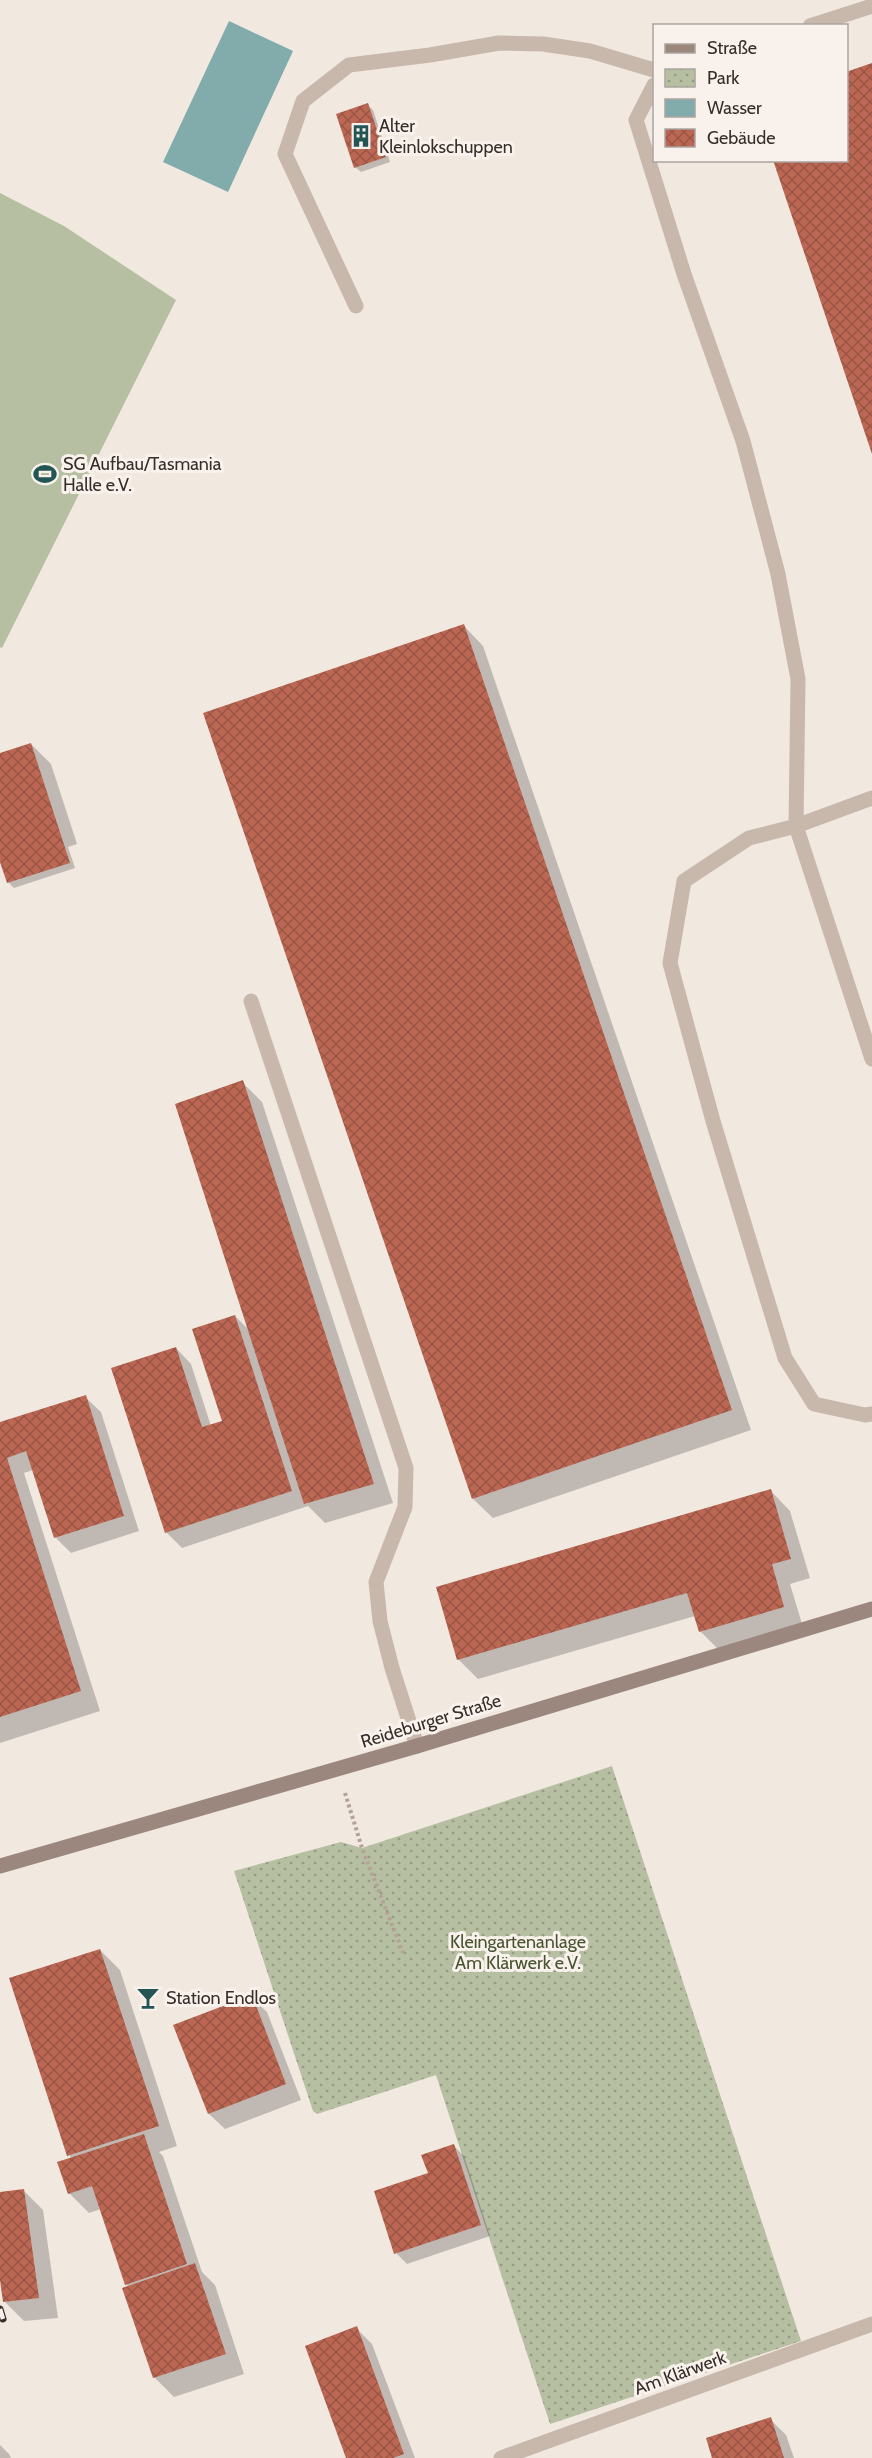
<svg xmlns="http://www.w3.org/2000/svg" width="872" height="2458" viewBox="0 0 872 2458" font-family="Cabin,sans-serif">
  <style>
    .grass { fill: #b6bfa1 }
    .park { fill: url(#park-dots) }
    .water { fill: #81acab }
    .shadow { fill: #0003 }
    .building { fill: url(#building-cross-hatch) }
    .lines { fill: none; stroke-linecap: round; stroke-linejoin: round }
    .path { stroke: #b4a297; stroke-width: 4; stroke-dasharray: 3 3; stroke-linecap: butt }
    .lane { stroke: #c8b8ac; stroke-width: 15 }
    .street { stroke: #c8b8ac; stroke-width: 15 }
    .secondary { stroke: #9c877e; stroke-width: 15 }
    .rail-casing { stroke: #372e2b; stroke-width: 7 }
    .rail { stroke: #f9f2ec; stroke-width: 4.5; stroke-dasharray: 14; stroke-linecap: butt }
    .labels { text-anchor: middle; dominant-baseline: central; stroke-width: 6; stroke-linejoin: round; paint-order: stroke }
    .poi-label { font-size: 18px; fill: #372e2b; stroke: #f9f2ec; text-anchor: start }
    .street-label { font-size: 18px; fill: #372e2b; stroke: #f9f2ec }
    .park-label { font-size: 18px; fill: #485330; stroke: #f9f2ec }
  </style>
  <defs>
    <pattern id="park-dots" width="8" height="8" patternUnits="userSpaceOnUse" patternTransform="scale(1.5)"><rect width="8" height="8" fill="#b6bfa1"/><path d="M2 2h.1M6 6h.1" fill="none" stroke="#959c83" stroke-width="1.8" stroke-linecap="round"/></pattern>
    <pattern id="building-cross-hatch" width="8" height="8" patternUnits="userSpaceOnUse" patternTransform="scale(1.5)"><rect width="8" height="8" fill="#bc6753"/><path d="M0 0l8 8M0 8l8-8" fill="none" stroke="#9a5545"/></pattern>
  </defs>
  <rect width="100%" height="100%" fill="#f1e8e0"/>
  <path class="grass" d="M0 193 64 226 176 300 2 648 0 647Z"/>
  <path class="park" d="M612 1766 801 2341 550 2424 436 2075 317 2114 313 2111 234 1871 341 1842 362 1848Z"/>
  <path class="water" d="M229 21 293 51 228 192 163 162Z"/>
  <path class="shadow" d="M368 105 373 110 390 162 361 172 355 167Z
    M464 626 483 646 751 1430 493 1518 473 1499Z
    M31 744 51 764 77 844 68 847 75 868 14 888 8 882 0 857V754Z
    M242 1082 262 1102 393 1503 325 1523 308 1506 182 1548 166 1532 176 1348 191 1364 211 1426 225 1422 235 1316 250 1331Z
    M85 1397 101 1412 139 1531 71 1553 55 1537 33 1470 24 1473 100 1711 0 1743V1424Z
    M771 1491 790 1511 810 1578 790 1584 803 1627 720 1651 700 1631 695 1616 478 1679 458 1659Z
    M100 1950 120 1970 177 2146 159 2152 163 2156 202 2272 215 2285 244 2374 174 2397 154 2377 129 2287 126 2284 101 2209 89 2213 69 2193 73 2159 69 2155Z
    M251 1997 267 2012 301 2100 225 2129 209 2114 175 2026Z
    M453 2145 464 2156 490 2236 407 2264 396 2253 430 2174Z
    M23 2190 43 2210 58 2318 24 2321 4 2301 0 2267V2193Z
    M356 2328 372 2344 415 2458H348Z
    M770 2419 786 2435 794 2458H714Z
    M0 2445 9 2454 11 2458H0Z"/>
  <path class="building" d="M872 63V454L773 160H846V72Z
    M368 103 386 157 354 168 336 114Z
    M464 624 732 1410 472 1499 203 713Z
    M31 743 70 863 7 883 0 862V753Z
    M243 1080 374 1484 304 1504 175 1104Z
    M235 1315 292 1491 165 1533 111 1368 176 1347 202 1427 222 1421 192 1329Z
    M86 1395 124 1516 54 1538 26 1451 7 1458 81 1691 0 1717V1422Z
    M771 1489 791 1559 772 1564 784 1607 699 1632 687 1593 457 1660 436 1587Z
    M100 1949 159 2126 67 2156 9 1978Z
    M252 1995 286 2084 208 2114 173 2025Z
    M144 2134 187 2264 125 2285 92 2186 68 2194 57 2162Z
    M454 2144 481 2225 394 2254 374 2191 428 2173 421 2155Z
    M24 2189 39 2298 3 2302 0 2280V2192Z
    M195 2263 226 2354 153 2378 122 2288Z
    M357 2326 404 2454 393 2458H346L305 2346Z
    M771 2417 784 2458H712L706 2438Z"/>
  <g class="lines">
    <path class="path" d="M345 1793 362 1848 403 1953"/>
    <path class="lane" d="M810 26 872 6
      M654 85 636 120 684 274 743 441 778 574 798 679 796 826 872 1059
      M356 306 285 154 303 101 349 65 430 55 499 43 543 44 590 51 654 70
      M872 798 796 826 749 838 684 881 670 963 713 1121 785 1358 814 1404 865 1415 872 1414
      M251 1001 406 1468 405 1507 376 1582 380 1621 392 1668 417 1746"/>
    <path class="street" d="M501 2458 872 2324"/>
    <path class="secondary" d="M0 1866 417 1746 872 1609"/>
    <g class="rail-casing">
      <path id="rail" d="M0 2309 3 2319"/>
    </g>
    <use href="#rail" class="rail"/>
  </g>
  <defs>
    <g id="building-bare" transform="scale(1.8)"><path d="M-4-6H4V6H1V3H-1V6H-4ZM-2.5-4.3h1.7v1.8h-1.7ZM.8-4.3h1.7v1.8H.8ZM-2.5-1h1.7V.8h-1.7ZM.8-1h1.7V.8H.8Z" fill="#235555" stroke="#f9f2ec" stroke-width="2.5" paint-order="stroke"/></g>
    <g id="stadium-bare" transform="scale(1.8)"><path d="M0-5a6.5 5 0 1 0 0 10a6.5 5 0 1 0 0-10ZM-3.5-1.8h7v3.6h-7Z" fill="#235555" stroke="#f9f2ec" stroke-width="2.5" paint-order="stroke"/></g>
    <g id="bar-bare" transform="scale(1.8)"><path d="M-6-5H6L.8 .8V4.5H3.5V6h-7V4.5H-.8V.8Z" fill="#235555" stroke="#f9f2ec" stroke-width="2.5" paint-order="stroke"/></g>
  </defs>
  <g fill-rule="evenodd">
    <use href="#building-bare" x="361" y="136"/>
    <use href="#stadium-bare" x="45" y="474"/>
    <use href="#bar-bare" x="148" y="1998"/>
  </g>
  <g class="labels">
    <g class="poi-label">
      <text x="379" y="126">Alter<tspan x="379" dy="21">Kleinlokschuppen</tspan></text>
      <text x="63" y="464">SG Aufbau/Tasmania<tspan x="63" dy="21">Halle e.V.</tspan></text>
      <text x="166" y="1998">Station Endlos</text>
    </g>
    <g class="street-label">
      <text transform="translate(431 1721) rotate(-17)">Reideburger Straße</text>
      <text transform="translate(680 2373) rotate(-20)">Am Klärwerk</text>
    </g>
    <g class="park-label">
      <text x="518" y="1942">Kleingartenanlage<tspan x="518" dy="21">Am Klärwerk e.V.</tspan></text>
    </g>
  </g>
  <rect x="653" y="24" width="195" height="138" fill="#f9f2ec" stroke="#aba49f" stroke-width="1.5"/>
  <rect x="665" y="44" width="30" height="9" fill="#9c877e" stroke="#aba49f" stroke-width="1.5"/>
  <text x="707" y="54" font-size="18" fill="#372e2b">Straße</text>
  <rect x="665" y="69" width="30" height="18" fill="url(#park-dots)" stroke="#aba49f" stroke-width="1.5"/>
  <text x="707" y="84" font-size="18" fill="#372e2b">Park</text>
  <rect x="665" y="99" width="30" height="18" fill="#81acab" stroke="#aba49f" stroke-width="1.5"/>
  <text x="707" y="114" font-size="18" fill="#372e2b">Wasser</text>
  <rect x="665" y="129" width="30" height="18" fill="url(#building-cross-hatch)" stroke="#aba49f" stroke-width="1.5"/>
  <text x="707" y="144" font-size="18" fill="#372e2b">Gebäude</text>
</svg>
